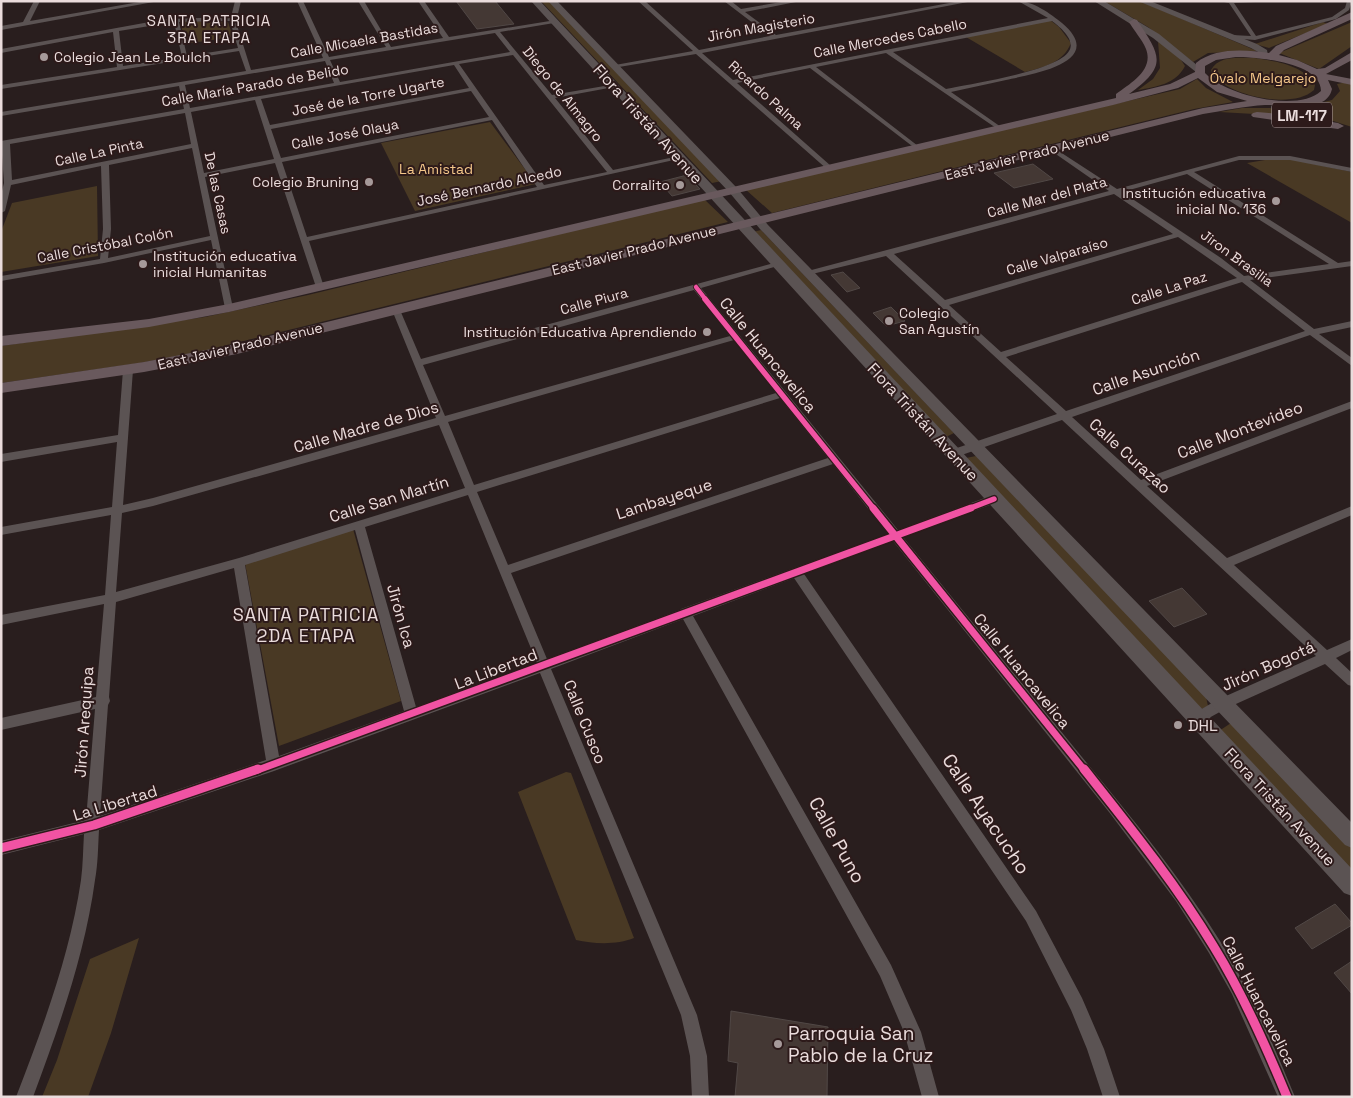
<svg xmlns="http://www.w3.org/2000/svg" width="1353" height="1098" viewBox="0 0 1353 1098" font-family="'Space Grotesk',sans-serif">
  <style>
    .green { fill: #493924 }
    .building { fill: #443834; stroke: #514846 }
    .lines { fill: none; stroke-linecap: round; stroke-linejoin: round }
    .street { fill: #5b5353; fill-rule: evenodd }
    .secondary { fill: #5b5353; fill-rule: evenodd }
    .primary { fill: #69595d; fill-rule: evenodd }
    .cycleway-far3-casing { stroke: #2d1a1a; stroke-width: 6 }
    .cycleway-far2-casing { stroke: #2d1a1a; stroke-width: 8 }
    .cycleway-far1-casing { stroke: #2d1a1a; stroke-width: 10 }
    .cycleway-casing { stroke: #2d1a1a; stroke-width: 12 }
    .cycleway-far3 { stroke: #f153a3; stroke-width: 4.5 }
    .cycleway-far2 { stroke: #f153a3; stroke-width: 5.5 }
    .cycleway-far1 { stroke: #f153a3; stroke-width: 7 }
    .cycleway { stroke: #f153a3; stroke-width: 9 }
    .poi-dot { fill: #a69a9a; stroke: #2d1a1a; stroke-width: 2 }
    .labels { text-anchor: middle; dominant-baseline: central; stroke-width: 4; stroke-linejoin: round; paint-order: stroke }
    .far-street-label { font-size: 14px; fill: #eadcdc; stroke: #2d1a1a }
    .far-poi-label { font-size: 14px; fill: #eadcdc; stroke: #2d1a1a; text-anchor: end }
    .far-park-label { font-size: 14px; fill: #f4c78a; stroke: #2d1a1a }
    .far-neighbourhood-label { font-size: 15px; letter-spacing: 1px; fill: #eadcdc; stroke: #2d1a1a }
    .shield { fill: #2d1a1a; stroke: #b1a2a2; stroke-width: 1 }
    .shield-label { font-size: 15px; font-weight: bold; fill: #eadcdc }
    .street-label { font-size: 16px; fill: #eadcdc; stroke: #2d1a1a }
    .poi-label { font-size: 16px; fill: #eadcdc; stroke: #2d1a1a; text-anchor: start }
    .neighbourhood-label { font-size: 18px; letter-spacing: 1px; fill: #eadcdc; stroke: #2d1a1a }
    .near-street-label { font-size: 19px; fill: #eadcdc; stroke: #2d1a1a }
    .near-poi-label { font-size: 19px; fill: #eadcdc; stroke: #2d1a1a; text-anchor: start }
  </style>
  <rect width="100%" height="100%" fill="#291e1e"/>
  <path class="green" d="M541 1H551L722 181 712 183Z
    M1104 1H1140L1257 51 1208 53 1193 62 1148 27Z
    M1050 20 1059 27 1071 43C1063 63 1044 67 1025 72L966 37Z
    M185 21 228 22 233 37 184 44 181 22Z
    M1323 22 1328 24 1269 48 1255 44Z
    M1352 22V46L1319 69 1279 53Z
    M1158 41 1179 57 1185 66C1176 84 1156 87 1138 90L1153 79 1160 68Z
    M1254 58C1275 61 1304 65 1315 85L1314 90C1292 110 1231 96 1212 75L1211 70C1219 55 1240 58 1254 58Z
    M1197 79 1206 88 1233 102 1194 109 772 213 745 189 1180 89Z
    M1347 82 1352 84V127L1295 109 1332 100 1340 91 1337 84Z
    M1242 108H1270L1296 114 1291 116 1219 112Z
    M490 122 536 184 415 211 381 143Z
    M1265 160H1295L1352 172V223L1247 163Z
    M97 186 98 256 1 272V232L12 203Z
    M704 199 728 222 203 351 140 363 1 383V346L205 317 308 295Z
    M761 230 954 433 946 437 753 232Z
    M976 456 1206 697 1208 706 1202 709 1193 703 966 458Z
    M353 529 401 701 279 746 245 563Z
    M1231 723 1352 848V874L1219 731Z
    M566 772 571 773 634 938C617 945 594 944 576 940L518 792Z
    M139 938 111 1033 88 1097H42L57 1060 90 959Z"/>
  <path class="building" d="M456 1H495L514 24 477 29Z
    M1033 164 1053 179 1014 188 994 173Z
    M687 175 700 189 672 196 660 182Z
    M843 272 860 288 847 292 831 275Z
    M891 307 905 321 886 326 873 313Z
    M1182 588 1207 614 1174 627 1149 601Z
    M1335 904 1352 923V925L1312 949 1295 928Z
    M1352 961V994L1334 973Z
    M731 1011 828 1027 827 1097H735L738 1063 728 1061Z"/>
  <g class="lines">
    <path class="street" d="M34 1H40L30 21 145 1H159L1 30V26L23 22Z
      M235 1H241L236 22 251 70 323 58 297 1H303L329 57 386 47 358 1H364L391 47 443 38 418 1H424L449 37 556 20 554 23 500 32 552 95 616 84V86L614 87 555 98 613 170 679 156 683 158 309 241 324 287 320 290 316 287 275 163 205 177 233 308 229 311 225 308 211 240 104 263 1 281V276L100 259 103 229 101 166 11 185 5 211 1 213V195L4 183 1 141 184 109 179 86 1 116V112L246 71 239 51 1 89V85L117 67 113 32 1 53V49L166 19 231 17ZM230 21 238 48 187 56 179 22ZM174 22 182 57 123 66 119 31ZM495 33 510 52 340 82 330 60ZM513 55 607 172 544 185 459 64ZM325 61 334 83 190 108 185 85ZM454 65 469 88 270 125 261 99ZM471 91 489 117 281 158 271 129ZM255 100 274 159 204 173 191 112ZM185 113 191 144 12 180 10 144ZM492 120 537 187 307 237 282 162ZM192 148 210 236 108 258 111 229 109 165Z
      M638 1H645L699 50 770 36 724 1H731L741 9 787 1H801L745 12 776 35 960 1H973L702 53 733 80 1048 18 1018 1C1033 1 1051 14 1062 23 1108 62 1033 74 1006 80 988 84 969 88 951 92L1001 127V129L999 130 886 53 816 67 918 146V148L916 149 810 68 737 83 831 166V170H828L696 54 613 68V66L615 65 693 51ZM1052 21C1060 27 1076 40 1069 51 1058 71 970 84 946 89L893 52Z
      M1219 1H1280L1234 3 1256 36 1332 17 1345 8 1347 1H1352L1349 10 1336 19 1255 40 1230 38V36L1232 35 1251 36 1229 3Z
      M1050 148H1054L1117 189 1239 156H1290L1352 168V172L1290 160H1239L1194 172 1338 263 1352 261V266L1250 280 1314 329 1352 321V327L1319 334 1352 358V366L1310 335 1072 417 1141 480 1352 401V408L1147 486 1227 558 1352 506V515L1234 565 1327 650 1352 639V650L1336 658 1352 673V686L1348 685 1325 664 1227 708 1198 724 1193 722 1191 718 1193 714 1217 700 1316 656 1062 420 956 457H948L947 454 948 451 1057 414 886 256 808 275 804 272 1109 191 1050 150ZM1187 174 1329 264 1244 276 1221 258 1122 192ZM1114 194 1173 234 945 300 894 254ZM1178 237 1237 278 1001 352 949 305ZM1242 282 1305 331 1066 411 1006 357Z
      M774 263H777L781 265 701 288 898 530 990 496H998L999 499 998 502 903 537C961 608 1019 680 1077 751 1127 812 1178 873 1220 941 1250 990 1273 1043 1295 1097H1278L1232 994 1209 953 1176 901 1109 812 893 541 804 574 1036 911 1082 998 1104 1049 1120 1097H1103L1087 1049 1071 1010 1026 921 794 578 693 616 891 965 921 1032 939 1097H922L904 1032 880 976 683 619 551 669 697 1015 707 1056 709 1097H692L690 1056 681 1015 540 673 274 771 99 830C98 847 98 864 95 880 85 954 59 1027 33 1097H16C43 1027 70 955 81 880 83 865 83 849 84 834L1 855V841L86 820 95 709 1 730V718L96 697 104 604 1 625V615L105 595 111 515 1 535V527L112 507 117 442 1 462V454L118 435 123 370 128 367 131 368 133 370 123 505 153 498 436 418 392 310 393 308H399L400 310 421 359ZM694 290 730 336 445 416 423 365ZM734 340 776 393 474 485 448 422ZM780 398 828 458 508 565 477 492ZM439 425 465 488 239 558 116 592 122 513 153 506ZM833 464 888 534 681 609 680 610 547 659 511 573ZM468 495 537 663 416 707 365 527ZM355 530 404 711 279 756 245 565ZM234 568 266 760 100 816 108 705 110 701 109 697 116 602Z"/>
    <path class="secondary" d="M531 1H540L1352 869V896L1344 893Z
      M548 1H557L737 188 768 225 1352 823V848L1345 845 760 229 729 192Z
      M1094 1H1104L1159 34 1203 70 1199 73 1196 72 1153 38Z
      M1138 1H1150L1257 44 1267 50 1268 56 1261 58 1260 53 1251 48Z"/>
    <path class="primary" d="M1352 12V19L1284 50 1279 55 1297 60 1317 69 1325 68 1352 52V60L1326 74 1352 79V85L1328 80 1332 89C1326 115 1283 104 1265 105 1245 106 1223 111 1203 114L237 354 144 372 1 393V383L144 362 237 344 1203 108 1247 101 1217 92 1198 78 1178 88 1113 105 229 312 149 327 1 346V336L149 319 229 304 1116 98V94C1131 83 1154 70 1146 49 1142 39 1134 31 1129 22L1134 19 1137 20C1161 56 1168 66 1129 94L1170 84 1195 72 1196 63C1216 47 1246 50 1269 53L1276 46ZM1236 57C1256 57 1321 62 1321 91 1298 113 1225 95 1205 73V66L1216 60Z
      M1257 112 1291 115 1338 123 1344 126 1338 129 1253 117 1251 115 1253 113Z"/>
    <g class="cycleway-far3-casing">
      <path id="cycleway-far3" d="M696 287 706 300"/>
    </g>
    <g class="cycleway-far2-casing">
      <path id="cycleway-far2" d="M705 299 874 509
        M968 509 994 499"/>
    </g>
    <g class="cycleway-far1-casing">
      <path id="cycleway-far1" d="M873 508 1085 771
        M255 771 971 508"/>
    </g>
    <g class="cycleway-casing">
      <path id="cycleway" d="M1084 769C1130 827 1176 884 1214 947 1243 994 1266 1046 1287 1097
        M1 848 94 825 258 769"/>
    </g>
    <use href="#cycleway-far3" class="cycleway-far3"/>
    <use href="#cycleway-far2" class="cycleway-far2"/>
    <use href="#cycleway-far1" class="cycleway-far1"/>
    <use href="#cycleway" class="cycleway"/>
  </g>
  <g class="poi-dot">
    <circle cx="44" cy="57" r="5"/>
    <circle cx="369" cy="182" r="5"/>
    <circle cx="680" cy="185" r="5"/>
    <circle cx="1276" cy="201" r="5"/>
    <circle cx="143" cy="264" r="5"/>
    <circle cx="889" cy="321" r="5"/>
    <circle cx="707" cy="332" r="5"/>
    <circle cx="1178" cy="725" r="5"/>
    <circle cx="778" cy="1044" r="5"/>
  </g>
  <g class="labels">
    <g class="far-street-label">
      <text transform="translate(761 27) rotate(-10)">Jirón Magisterio</text>
      <text transform="translate(890 38) rotate(-11)">Calle Mercedes Cabello</text>
      <text transform="translate(364 40) rotate(-10)">Calle Micaela Bastidas</text>
      <text transform="translate(255 85) rotate(-10)">Calle María Parado de Belido</text>
      <text transform="translate(563 94) rotate(51)">Diego de Almagro</text>
      <text transform="translate(766 95) rotate(42)">Ricardo Palma</text>
      <text transform="translate(368 96) rotate(-11)">José de la Torre Ugarte</text>
      <text transform="translate(345 134) rotate(-11)">Calle José Olaya</text>
      <text transform="translate(99 152) rotate(-12)">Calle La Pinta</text>
      <text transform="translate(1027 155) rotate(-14)">East Javier Prado Avenue</text>
      <text transform="translate(489 186) rotate(-12)">José Bernardo Alcedo</text>
      <text transform="translate(218 193) rotate(78)">De las Casas</text>
      <text transform="translate(1047 197) rotate(-15)">Calle Mar del Plata</text>
      <text transform="translate(105 245) rotate(-11)">Calle Cristóbal Colón</text>
      <text transform="translate(634 250) rotate(-14)">East Javier Prado Avenue</text>
      <text transform="translate(1057 256) rotate(-16)">Calle Valparaíso</text>
      <text transform="translate(1237 258) rotate(36)">Jiron Brasilia</text>
      <text transform="translate(1169 288) rotate(-18)">Calle La Paz</text>
      <text transform="translate(594 301) rotate(-15)">Calle Piura</text>
      <text transform="translate(240 346) rotate(-13)">East Javier Prado Avenue</text>
    </g>
    <g class="far-poi-label">
      <text x="54" y="57" text-anchor="start">Colegio Jean Le Boulch</text>
      <text x="359" y="182">Colegio Bruning</text>
      <text x="670" y="185">Corralito</text>
      <text x="1266" y="193">Institución educativa<tspan x="1266" dy="16">inicial No. 136</tspan></text>
      <text x="153" y="256" text-anchor="start">Institución educativa<tspan x="153" dy="16">inicial Humanitas</tspan></text>
      <text x="899" y="313" text-anchor="start">Colegio<tspan x="899" dy="16">San Agustín</tspan></text>
      <text x="697" y="332">Institución Educativa Aprendiendo</text>
    </g>
    <g class="far-park-label">
      <text x="1263" y="78">Óvalo Melgarejo</text>
      <text x="436" y="169">La Amistad</text>
    </g>
    <g class="far-neighbourhood-label">
      <text x="209" y="20">SANTA PATRICIA<tspan x="209" dy="17">3RA ETAPA</tspan></text>
    </g>
    <rect class="shield" x="1272" y="102.5" width="60" height="25" rx="4"/>
    <g class="shield-label">
      <text x="1302" y="115">LM-117</text>
    </g>
    <g class="street-label">
      <text transform="translate(648 124) rotate(48)">Flora Tristán Avenue</text>
      <text transform="translate(768 355) rotate(51)">Calle Huancavelica</text>
      <text transform="translate(1146 372) rotate(-19)">Calle Asunción</text>
      <text transform="translate(923 422) rotate(47)">Flora Tristán Avenue</text>
      <text transform="translate(366 427) rotate(-16)">Calle Madre de Dios</text>
      <text transform="translate(1240 430) rotate(-21)">Calle Montevideo</text>
      <text transform="translate(1130 456) rotate(42)">Calle Curazao</text>
      <text transform="translate(389 499) rotate(-17)">Calle San Martín</text>
      <text transform="translate(664 499) rotate(-18)">Lambayeque</text>
      <text transform="translate(401 616) rotate(74)">Jirón Ica</text>
      <text transform="translate(1268 666) rotate(-24)">Jirón Bogotá</text>
      <text transform="translate(496 669) rotate(-21)">La Libertad</text>
      <text transform="translate(1022 671) rotate(51)">Calle Huancavelica</text>
      <text transform="translate(84 722) rotate(-86)">Jirón Arequipa</text>
      <text transform="translate(585 722) rotate(68)">Calle Cusco</text>
      <text transform="translate(115 803) rotate(-17)">La Libertad</text>
      <text transform="translate(1280 807) rotate(47)">Flora Tristán Avenue</text>
      <text transform="translate(1259 1001) rotate(63)">Calle Huancavelica</text>
    </g>
    <g class="poi-label">
      <text x="1188" y="725">DHL</text>
    </g>
    <g class="neighbourhood-label">
      <text x="306" y="614">SANTA PATRICIA<tspan x="306" dy="21">2DA ETAPA</tspan></text>
    </g>
    <g class="near-street-label">
      <text transform="translate(986 814) rotate(56)">Calle Ayacucho</text>
      <text transform="translate(837 840) rotate(61)">Calle Puno</text>
    </g>
    <g class="near-poi-label">
      <text x="788" y="1033">Parroquia San<tspan x="788" dy="22">Pablo de la Cruz</tspan></text>
    </g>
  </g>
  <rect width="1353" height="1098" fill="none" stroke="#eadcdc" stroke-width="5"/>
</svg>
